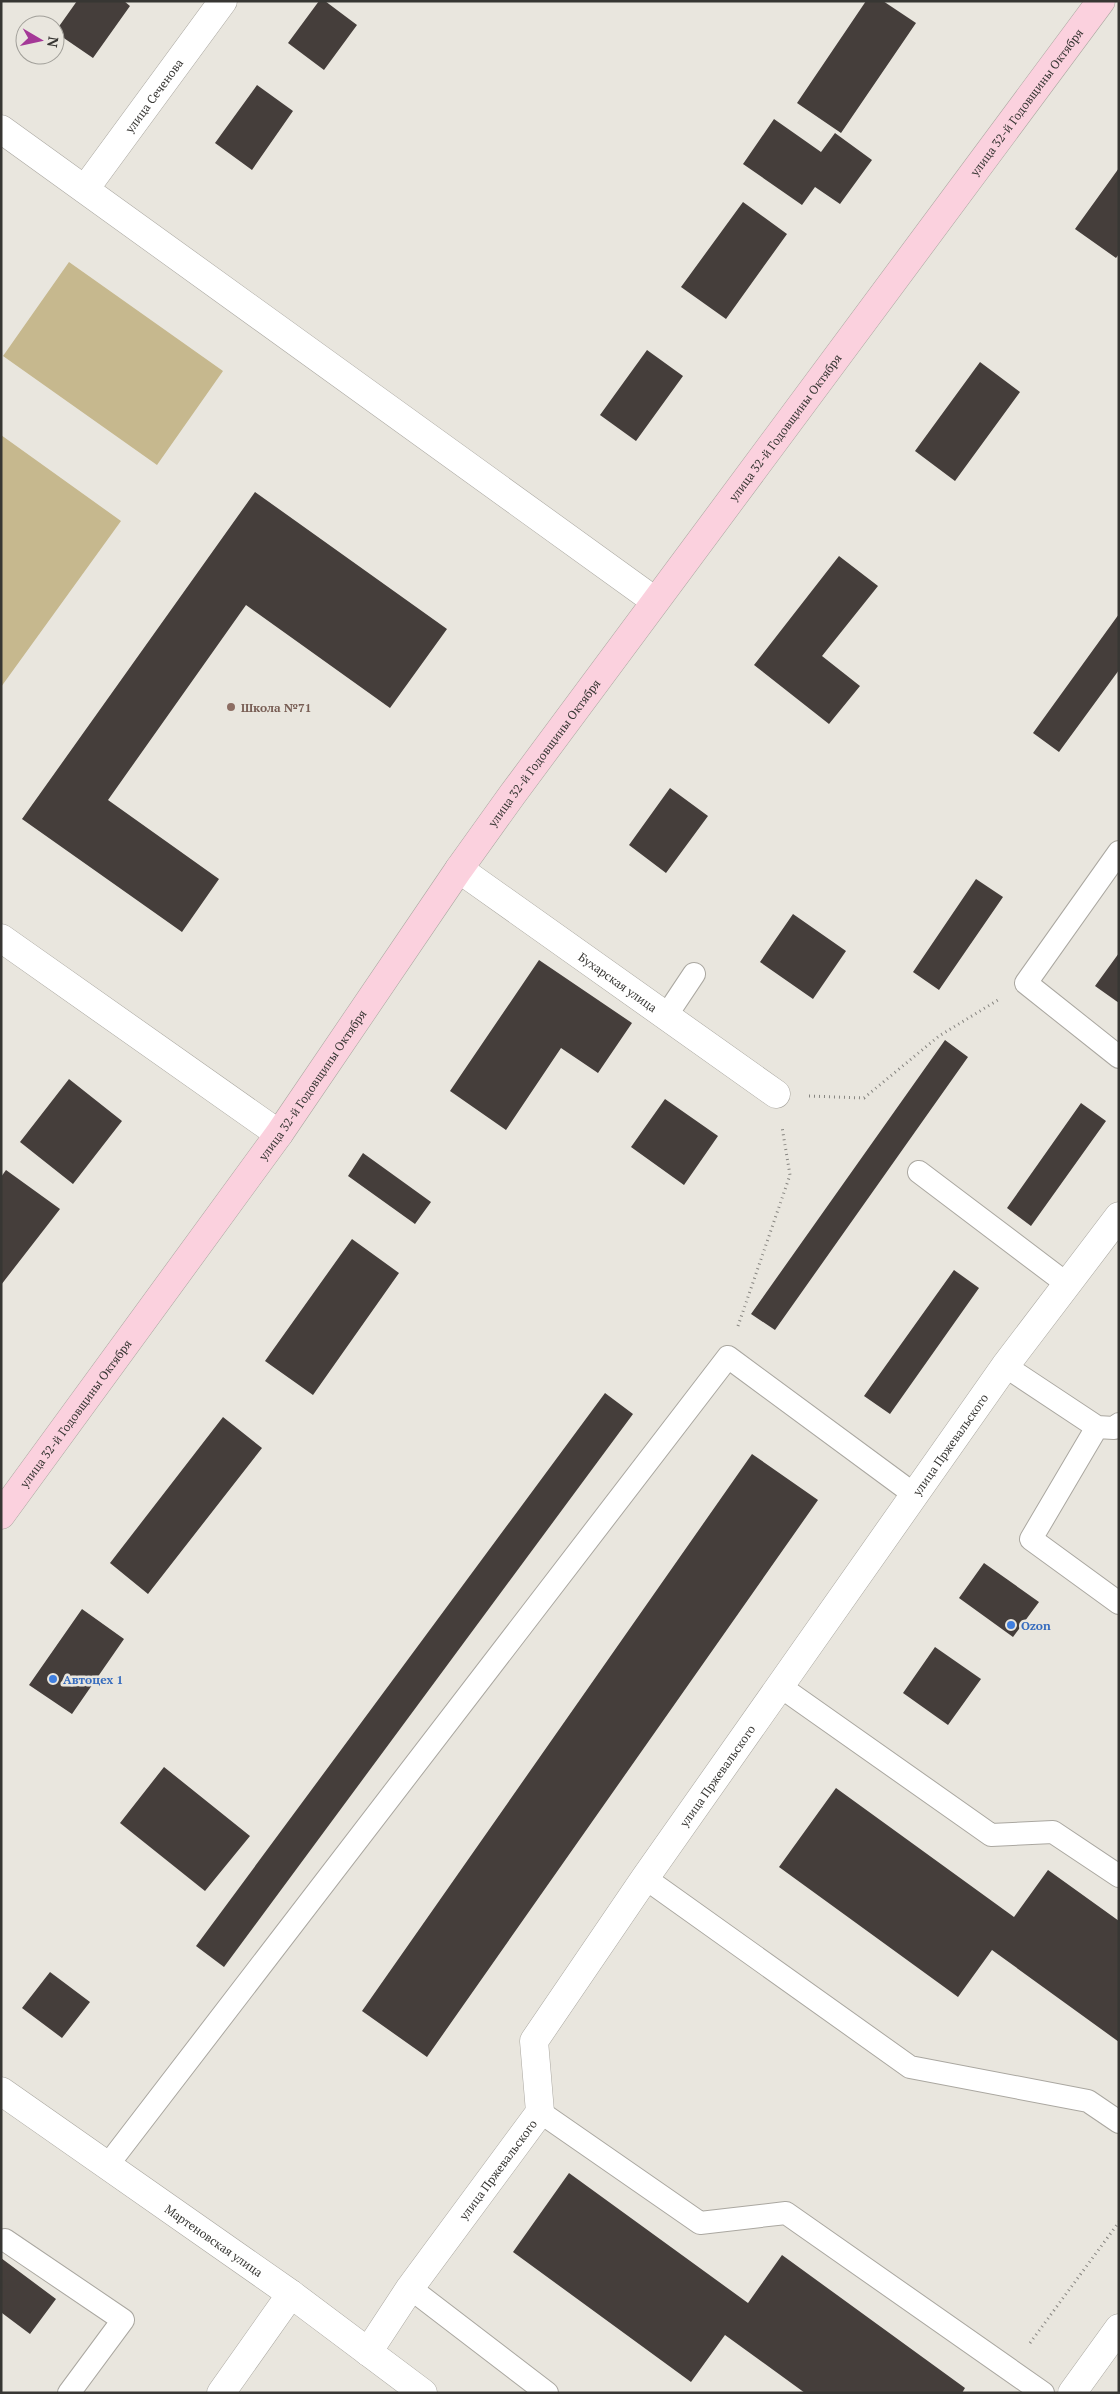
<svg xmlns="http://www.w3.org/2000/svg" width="1120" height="2394" viewBox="0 0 1120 2394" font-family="'PT Serif',serif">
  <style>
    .green { fill: #c6b88e }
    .building { fill: #453e3b }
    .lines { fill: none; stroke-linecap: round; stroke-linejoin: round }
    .service-casing { stroke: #aaa7a0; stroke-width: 24 }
    .minor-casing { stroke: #aaa7a0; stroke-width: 29 }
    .secondary-casing { stroke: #aaa7a0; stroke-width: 29 }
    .path { stroke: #878580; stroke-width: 3; stroke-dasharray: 1 4; stroke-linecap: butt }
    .service { stroke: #fff; stroke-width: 22 }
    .minor { stroke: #fff; stroke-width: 28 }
    .secondary { stroke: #fbd1de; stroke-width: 28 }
    .education-dot { fill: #8d6e63; stroke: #e9e6de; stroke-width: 2 }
    .shop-dot { fill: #3f7fe0; stroke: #e9e6de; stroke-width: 2 }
    .labels { text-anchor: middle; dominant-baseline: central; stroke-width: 5; stroke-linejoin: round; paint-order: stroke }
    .street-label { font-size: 12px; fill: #373633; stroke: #e9e6de }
    .education-label { font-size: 12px; font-weight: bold; fill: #785e54; stroke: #e9e6de; text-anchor: start }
    .shop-label { font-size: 12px; font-weight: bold; fill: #366cbe; stroke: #e9e6de; text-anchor: start }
  </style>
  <rect width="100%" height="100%" fill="#e9e6de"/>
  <path class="green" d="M69 262 223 371 157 465 3 356Z
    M1 435 121 521 1 687Z"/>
  <path class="building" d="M77 1H124L130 6 93 58 55 32Z
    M319 1H325L357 25 324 70 288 43Z
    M866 1H883L916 23 841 133 797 103Z
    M257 85 293 111 252 170 215 143Z
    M774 119 821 152 835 133 872 160 840 204 815 187 802 205 743 164Z
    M1119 168V254L1116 258 1075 229Z
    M743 202 787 234 726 319 681 287Z
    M647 350 683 376 636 441 600 415Z
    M980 362 1020 392 955 481 915 451Z
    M255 492 447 629 390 708 246 605 108 800 219 879 182 932 22 819Z
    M839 556 878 586 822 656 860 686 829 724 754 665Z
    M1119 614V670L1059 752 1033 733Z
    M670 788 708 816 666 873 629 845Z
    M976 879 1003 897 939 990 913 972Z
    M793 914 846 951 813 999 760 962Z
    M1119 953V1003L1095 986Z
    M539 960 632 1023 598 1073 561 1048 506 1130 450 1091Z
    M945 1040 968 1057 775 1330 751 1314Z
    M69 1079 122 1121 73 1184 20 1142Z
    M665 1099 718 1136 684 1185 631 1147Z
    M1081 1103 1106 1121 1031 1226 1007 1208Z
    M363 1153 431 1202 415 1224 348 1176Z
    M6 1170 60 1209 1 1285V1177Z
    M352 1239 399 1273 313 1395 265 1361Z
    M954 1270 979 1288 890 1414 864 1396Z
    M605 1393 633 1414 224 1967 196 1946Z
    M223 1417 262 1448 148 1594 110 1563Z
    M752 1454 818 1500 427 2057 362 2011Z
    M984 1563 1039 1602 1013 1637 959 1598Z
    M82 1609 124 1639 72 1714 29 1685Z
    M935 1647 981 1679 948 1725 903 1693Z
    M164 1767 250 1836 205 1891 120 1823Z
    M836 1788 1014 1917 1048 1870 1119 1921V2042L992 1950 958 1997 779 1867Z
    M50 1972 90 2002 62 2038 22 2008Z
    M569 2173 748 2303 782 2255 965 2388 962 2393H805L725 2335 691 2382 513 2252Z
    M1 2258 56 2299 30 2334 2 2313 1 2314Z"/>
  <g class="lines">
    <g class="service-casing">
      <path id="service" d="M1119 852 1026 983 1119 1057
        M666 1016 694 974
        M919 1172 1067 1284
        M1005 1366 1097 1427 1114 1428 1119 1424
        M1097 1427 1031 1539 1119 1603
        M781 1687 991 1835 1053 1832 1119 1876
        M645 1878 910 2067 1088 2101 1119 2122
        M540 2112 700 2223 786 2213 1043 2393
        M107 2166 728 1357 915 1495
        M5 2240 123 2320 69 2393
        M410 2288 547 2393"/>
    </g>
    <g class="minor-casing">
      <g id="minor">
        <path d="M1 129 655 601"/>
        <path id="s1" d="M85 189 223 1"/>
        <path id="s2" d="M459 869 776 1094"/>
        <path d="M1 938 279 1134"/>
        <path id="s3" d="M1 2091 291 2294 423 2393"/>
        <path id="s4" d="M368 2352 410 2288 540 2112 534 2041 645 1878 1005 1366 1119 1216"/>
        <path d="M221 2393 291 2294"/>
        <path d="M1072 2393 1119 2328"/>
      </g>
    </g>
    <g class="secondary-casing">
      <g id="secondary">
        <path id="s5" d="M1 1515 279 1134 459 869 512 795 1101 1"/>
      </g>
    </g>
    <path class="path" d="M809 1096 864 1098 939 1036 998 1000
      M738 1326 790 1175 782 1127
      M1030 2343 1119 2222"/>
    <use href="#service" class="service"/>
    <use href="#minor" class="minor"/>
    <use href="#secondary" class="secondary"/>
  </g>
  <circle class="education-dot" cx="231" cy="707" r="5"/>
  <g class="shop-dot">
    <circle cx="1011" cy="1625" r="5"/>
    <circle cx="53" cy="1679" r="5"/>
  </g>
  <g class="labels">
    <g class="street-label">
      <text stroke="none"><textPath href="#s1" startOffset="116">улица Сеченова</textPath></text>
      <text stroke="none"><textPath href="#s5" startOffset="1746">улица 32-й Годовщины Октября</textPath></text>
      <text stroke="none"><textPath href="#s5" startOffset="1341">улица 32-й Годовщины Октября</textPath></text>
      <text stroke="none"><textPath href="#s5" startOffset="936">улица 32-й Годовщины Октября</textPath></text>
      <text stroke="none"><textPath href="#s2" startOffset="195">Бухарская улица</textPath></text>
      <text stroke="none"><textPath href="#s5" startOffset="531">улица 32-й Годовщины Октября</textPath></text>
      <text stroke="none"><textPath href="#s5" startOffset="126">улица 32-й Годовщины Октября</textPath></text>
      <text stroke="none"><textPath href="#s4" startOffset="1094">улица Пржевальского</textPath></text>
      <text stroke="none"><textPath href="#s4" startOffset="689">улица Пржевальского</textPath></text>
      <text stroke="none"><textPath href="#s4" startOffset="224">улица Пржевальского</textPath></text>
      <text stroke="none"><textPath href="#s3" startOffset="260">Мартеновская улица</textPath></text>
    </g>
    <g class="education-label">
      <text x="241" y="707">Школа №71</text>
    </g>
    <g class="shop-label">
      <text x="1021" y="1625">Ozon</text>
      <text x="63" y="1679">Автоцех 1</text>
    </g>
  </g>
  <rect width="1120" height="2394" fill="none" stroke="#373633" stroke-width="5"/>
  <g transform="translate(40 40) rotate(99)"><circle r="24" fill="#e9e6de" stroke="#a2a09a"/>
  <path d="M0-4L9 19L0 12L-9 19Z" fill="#a43897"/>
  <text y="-8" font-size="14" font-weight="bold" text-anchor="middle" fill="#373633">N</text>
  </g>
</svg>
